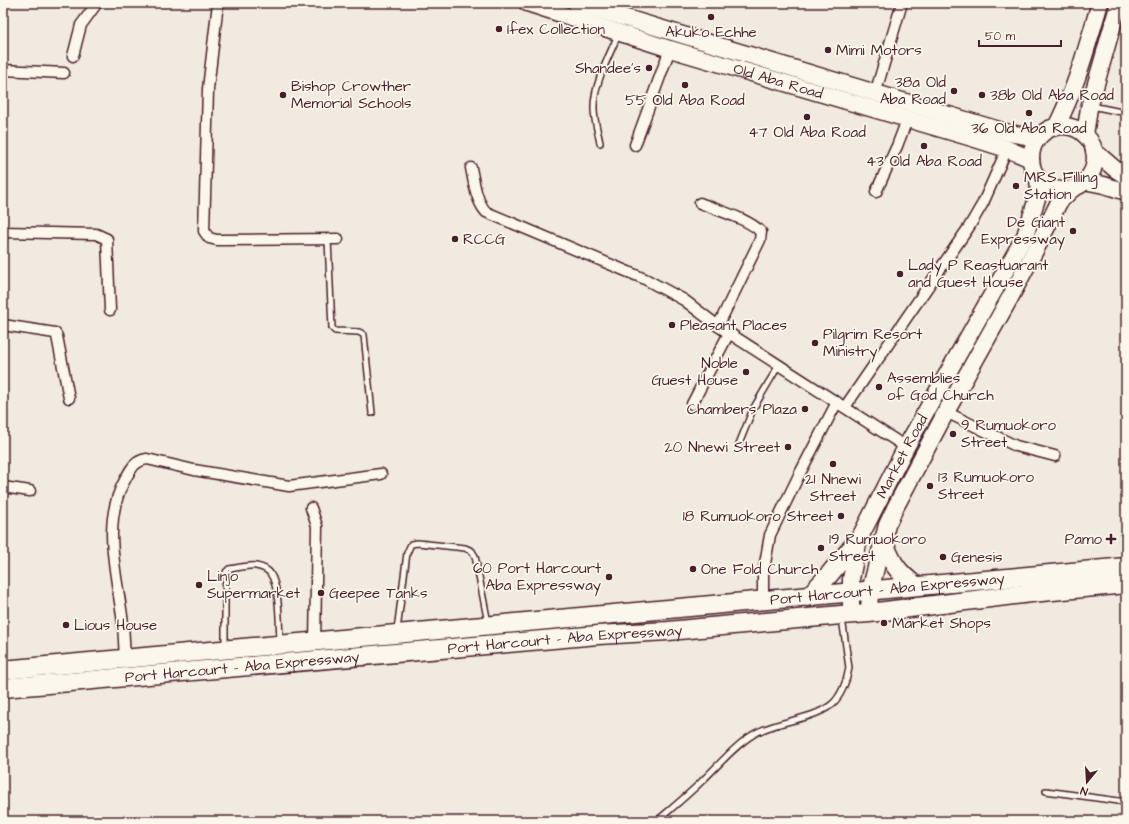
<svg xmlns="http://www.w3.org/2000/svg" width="1129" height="824" viewBox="0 0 1129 824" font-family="'Architects Daughter',sans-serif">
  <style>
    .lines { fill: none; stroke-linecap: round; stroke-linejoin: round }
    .lane-casing { stroke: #4a1f2b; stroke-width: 8 }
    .street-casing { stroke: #4a1f2b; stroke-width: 13 }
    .primary-casing { stroke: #4a1f2b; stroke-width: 19 }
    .highway-casing { stroke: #4a1f2b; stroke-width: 21 }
    .lane { stroke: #fbf7ec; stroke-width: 5 }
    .street { stroke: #fbf7ec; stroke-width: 10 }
    .primary { stroke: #fbf7ec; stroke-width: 16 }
    .highway { stroke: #fbf7ec; stroke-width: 18 }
    .poi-dot { fill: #4a1f2b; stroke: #fbf7ec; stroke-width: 1.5 }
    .labels { text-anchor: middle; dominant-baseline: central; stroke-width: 3.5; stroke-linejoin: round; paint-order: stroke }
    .poi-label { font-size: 15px; fill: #4a1f2b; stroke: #fbf7ec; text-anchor: start }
    .street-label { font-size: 15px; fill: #4a1f2b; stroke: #fbf7ec }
  </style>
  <rect width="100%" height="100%" fill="#f0eae0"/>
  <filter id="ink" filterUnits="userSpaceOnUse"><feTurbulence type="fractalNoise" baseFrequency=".025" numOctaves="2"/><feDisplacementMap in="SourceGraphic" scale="8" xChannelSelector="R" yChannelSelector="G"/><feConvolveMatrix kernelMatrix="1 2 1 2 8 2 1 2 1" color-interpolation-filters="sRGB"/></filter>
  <g filter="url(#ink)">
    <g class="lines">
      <g class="lane-casing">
        <path id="lane" d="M1092 106 1126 113
          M600 143C598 132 594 120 594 109 593 86 609 56 618 35
          M328 240 332 328 335 331 359 332 364 335 372 413
          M739 444 753 409 779 365
          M397 630 407 553 411 544 418 543 465 548 472 551 475 556 488 623
          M225 646V599L226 572 229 569C238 568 248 565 256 566 261 567 267 569 270 573 280 587 279 625 280 642
          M1046 791 1126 802
          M657 821C672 808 688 795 702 781 719 765 734 746 754 734 776 721 812 720 831 705 841 697 847 681 849 668L842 618"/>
      </g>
      <g class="street-casing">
        <path id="street" d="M218 3 208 89 204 231 209 238 217 240 338 239
          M73 56 81 25 97 3
          M3 70 64 73
          M875 94 902 3
          M635 145 670 49
          M471 168C474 182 476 201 486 212L645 279 684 300 718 326 906 447
          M876 192 897 146 907 120
          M700 203C717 210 749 219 761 232L760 240 718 326
          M3 232 96 234 107 239 110 310
          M3 325 55 333 57 336 69 398
          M692 404 729 333
          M845 407 969 227 983 203 1007 149
          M946 412 1016 446 1055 456
          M3 487 30 491
          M311 508 317 526 315 642
          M763 601V575L770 535 799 475 837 402
          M125 659C124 645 124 630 122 616 116 570 101 521 126 478 132 467 135 461 147 459L194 470 289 486 381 474"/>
      </g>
      <g class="primary-casing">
        <g id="primary">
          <path id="s1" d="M527 3 670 49 972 138 1007 149 1031 159"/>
          <path d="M576 3 1009 133 1037 138"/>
          <circle cx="1063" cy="158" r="32"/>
          <path d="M1056 127C1077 86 1087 46 1100 3"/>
          <path d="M1085 135 1089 108 1119 3"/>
          <path d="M1094 151 1115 169 1126 176"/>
          <path d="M1084 181 1104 185 1126 192"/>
          <path d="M869 613 870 591 887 525 896 506 946 412 1011 296 1039 243 1059 202 1073 188"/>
          <path id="s2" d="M851 614V579L859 539 906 447 1025 236 1039 192 1038 178"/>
        </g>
      </g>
      <g class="highway-casing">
        <g id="highway">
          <path d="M883 540C892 563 896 571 916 586"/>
          <path d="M808 597 828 576 859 539"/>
          <path id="s3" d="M3 670 1126 567"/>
          <path id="s4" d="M3 688 598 635 668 631 841 615 869 613 1031 593 1126 584"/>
        </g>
      </g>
      <use href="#lane" class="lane"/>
      <use href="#street" class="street"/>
      <use href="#primary" class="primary"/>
      <use href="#highway" class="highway"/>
    </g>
  </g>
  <g class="poi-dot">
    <circle cx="711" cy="17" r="4"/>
    <circle cx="499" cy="29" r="4"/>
    <circle cx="828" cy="50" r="4"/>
    <circle cx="649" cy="68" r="4"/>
    <circle cx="685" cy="85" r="4"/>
    <circle cx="954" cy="91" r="4"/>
    <circle cx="283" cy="95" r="4"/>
    <circle cx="982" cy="95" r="4"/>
    <circle cx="1029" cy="113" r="4"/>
    <circle cx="807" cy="117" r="4"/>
    <circle cx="924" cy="146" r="4"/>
    <circle cx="1016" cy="186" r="4"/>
    <circle cx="1073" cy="231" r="4"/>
    <circle cx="455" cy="239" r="4"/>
    <circle cx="900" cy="274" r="4"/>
    <circle cx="672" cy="325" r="4"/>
    <circle cx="815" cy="343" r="4"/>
    <circle cx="746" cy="372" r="4"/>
    <circle cx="879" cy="387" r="4"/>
    <circle cx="805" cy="409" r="4"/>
    <circle cx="953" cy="434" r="4"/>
    <circle cx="788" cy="447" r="4"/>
    <circle cx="833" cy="464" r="4"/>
    <circle cx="930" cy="486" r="4"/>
    <circle cx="841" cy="516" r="4"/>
    <path d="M1109 533h4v4h4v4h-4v4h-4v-4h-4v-4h4z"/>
    <circle cx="821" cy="548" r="4"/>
    <circle cx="943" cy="557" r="4"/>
    <circle cx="693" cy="569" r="4"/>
    <circle cx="609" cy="577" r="4"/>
    <circle cx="199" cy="585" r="4"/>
    <circle cx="321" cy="593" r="4"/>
    <circle cx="884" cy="623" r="4"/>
    <circle cx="66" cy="625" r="4"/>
  </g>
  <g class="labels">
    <g class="poi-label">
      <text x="507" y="29">Ifex Collection</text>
      <text x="711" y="32" text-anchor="middle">Akuko Echhe</text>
      <text x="836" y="50">Mimi Motors</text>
      <text x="641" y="68" text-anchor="end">Shandee's</text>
      <text x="946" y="82" text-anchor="end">38a Old<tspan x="946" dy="17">Aba Road</tspan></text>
      <text x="291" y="86">Bishop Crowther<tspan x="291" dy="17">Memorial Schools</tspan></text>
      <text x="990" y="95">38b Old Aba Road</text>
      <text x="685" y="100" text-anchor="middle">55 Old Aba Road</text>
      <text x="1029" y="128" text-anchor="middle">36 Old Aba Road</text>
      <text x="807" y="132" text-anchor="middle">47 Old Aba Road</text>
      <text x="924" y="161" text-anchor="middle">43 Old Aba Road</text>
      <text x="1024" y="177">MRS Filling<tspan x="1024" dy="17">Station</tspan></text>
      <text x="1065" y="222" text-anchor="end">De Giant<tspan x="1065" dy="17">Expressway</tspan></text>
      <text x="463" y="239">RCCG</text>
      <text x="908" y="265">Lady P Reastuarant<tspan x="908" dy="17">and Guest House</tspan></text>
      <text x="680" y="325">Pleasant Places</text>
      <text x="823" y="334">Pilgrim Resort<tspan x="823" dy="17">Ministry</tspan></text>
      <text x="738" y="363" text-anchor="end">Noble<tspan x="738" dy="17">Guest House</tspan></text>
      <text x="887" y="378">Assemblies<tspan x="887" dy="17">of God Church</tspan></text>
      <text x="797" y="409" text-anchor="end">Chambers Plaza</text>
      <text x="961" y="425">9 Rumuokoro<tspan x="961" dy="17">Street</tspan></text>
      <text x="780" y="447" text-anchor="end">20 Nnewi Street</text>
      <text x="938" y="477">13 Rumuokoro<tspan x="938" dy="17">Street</tspan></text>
      <text x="833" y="479" text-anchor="middle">21 Nnewi<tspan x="833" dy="17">Street</tspan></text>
      <text x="833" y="516" text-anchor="end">18 Rumuokoro Street</text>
      <text x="829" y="539">19 Rumuokoro<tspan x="829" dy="17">Street</tspan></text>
      <text x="1102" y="539" text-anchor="end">Pamo</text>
      <text x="951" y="557">Genesis</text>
      <text x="601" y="568" text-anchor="end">60 Port Harcourt<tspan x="601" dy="17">Aba Expressway</tspan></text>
      <text x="701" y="569">One Fold Church</text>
      <text x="207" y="576">Linjo<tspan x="207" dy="17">Supermarket</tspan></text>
      <text x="329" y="593">Geepee Tanks</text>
      <text x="892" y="623">Market Shops</text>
      <text x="74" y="625">Lious House</text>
    </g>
    <g class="street-label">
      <text stroke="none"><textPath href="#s1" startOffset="263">Old Aba Road</textPath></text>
      <text stroke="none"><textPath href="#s2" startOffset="169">Market Road</textPath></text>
      <text stroke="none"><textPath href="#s3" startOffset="888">Port Harcourt - Aba Expressway</textPath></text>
      <text stroke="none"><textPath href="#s4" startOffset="564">Port Harcourt - Aba Expressway</textPath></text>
      <text stroke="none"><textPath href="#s4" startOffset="240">Port Harcourt - Aba Expressway</textPath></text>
    </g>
  </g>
  <rect width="1129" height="824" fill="none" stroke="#fbf7ec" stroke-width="16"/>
  <rect x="8" y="8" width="1113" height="808" fill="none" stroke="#4a1f2b" stroke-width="1.5" filter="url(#ink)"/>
  <g transform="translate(1087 782) rotate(198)" stroke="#fbf7ec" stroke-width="3" paint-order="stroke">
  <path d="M0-3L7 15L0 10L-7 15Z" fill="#4a1f2b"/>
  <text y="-6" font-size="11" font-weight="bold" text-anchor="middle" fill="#4a1f2b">N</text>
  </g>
  <path d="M979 40v6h82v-6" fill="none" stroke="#4a1f2b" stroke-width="2"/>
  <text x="985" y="40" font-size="12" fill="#4a1f2b" stroke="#fbf7ec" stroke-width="3" paint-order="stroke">50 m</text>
</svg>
